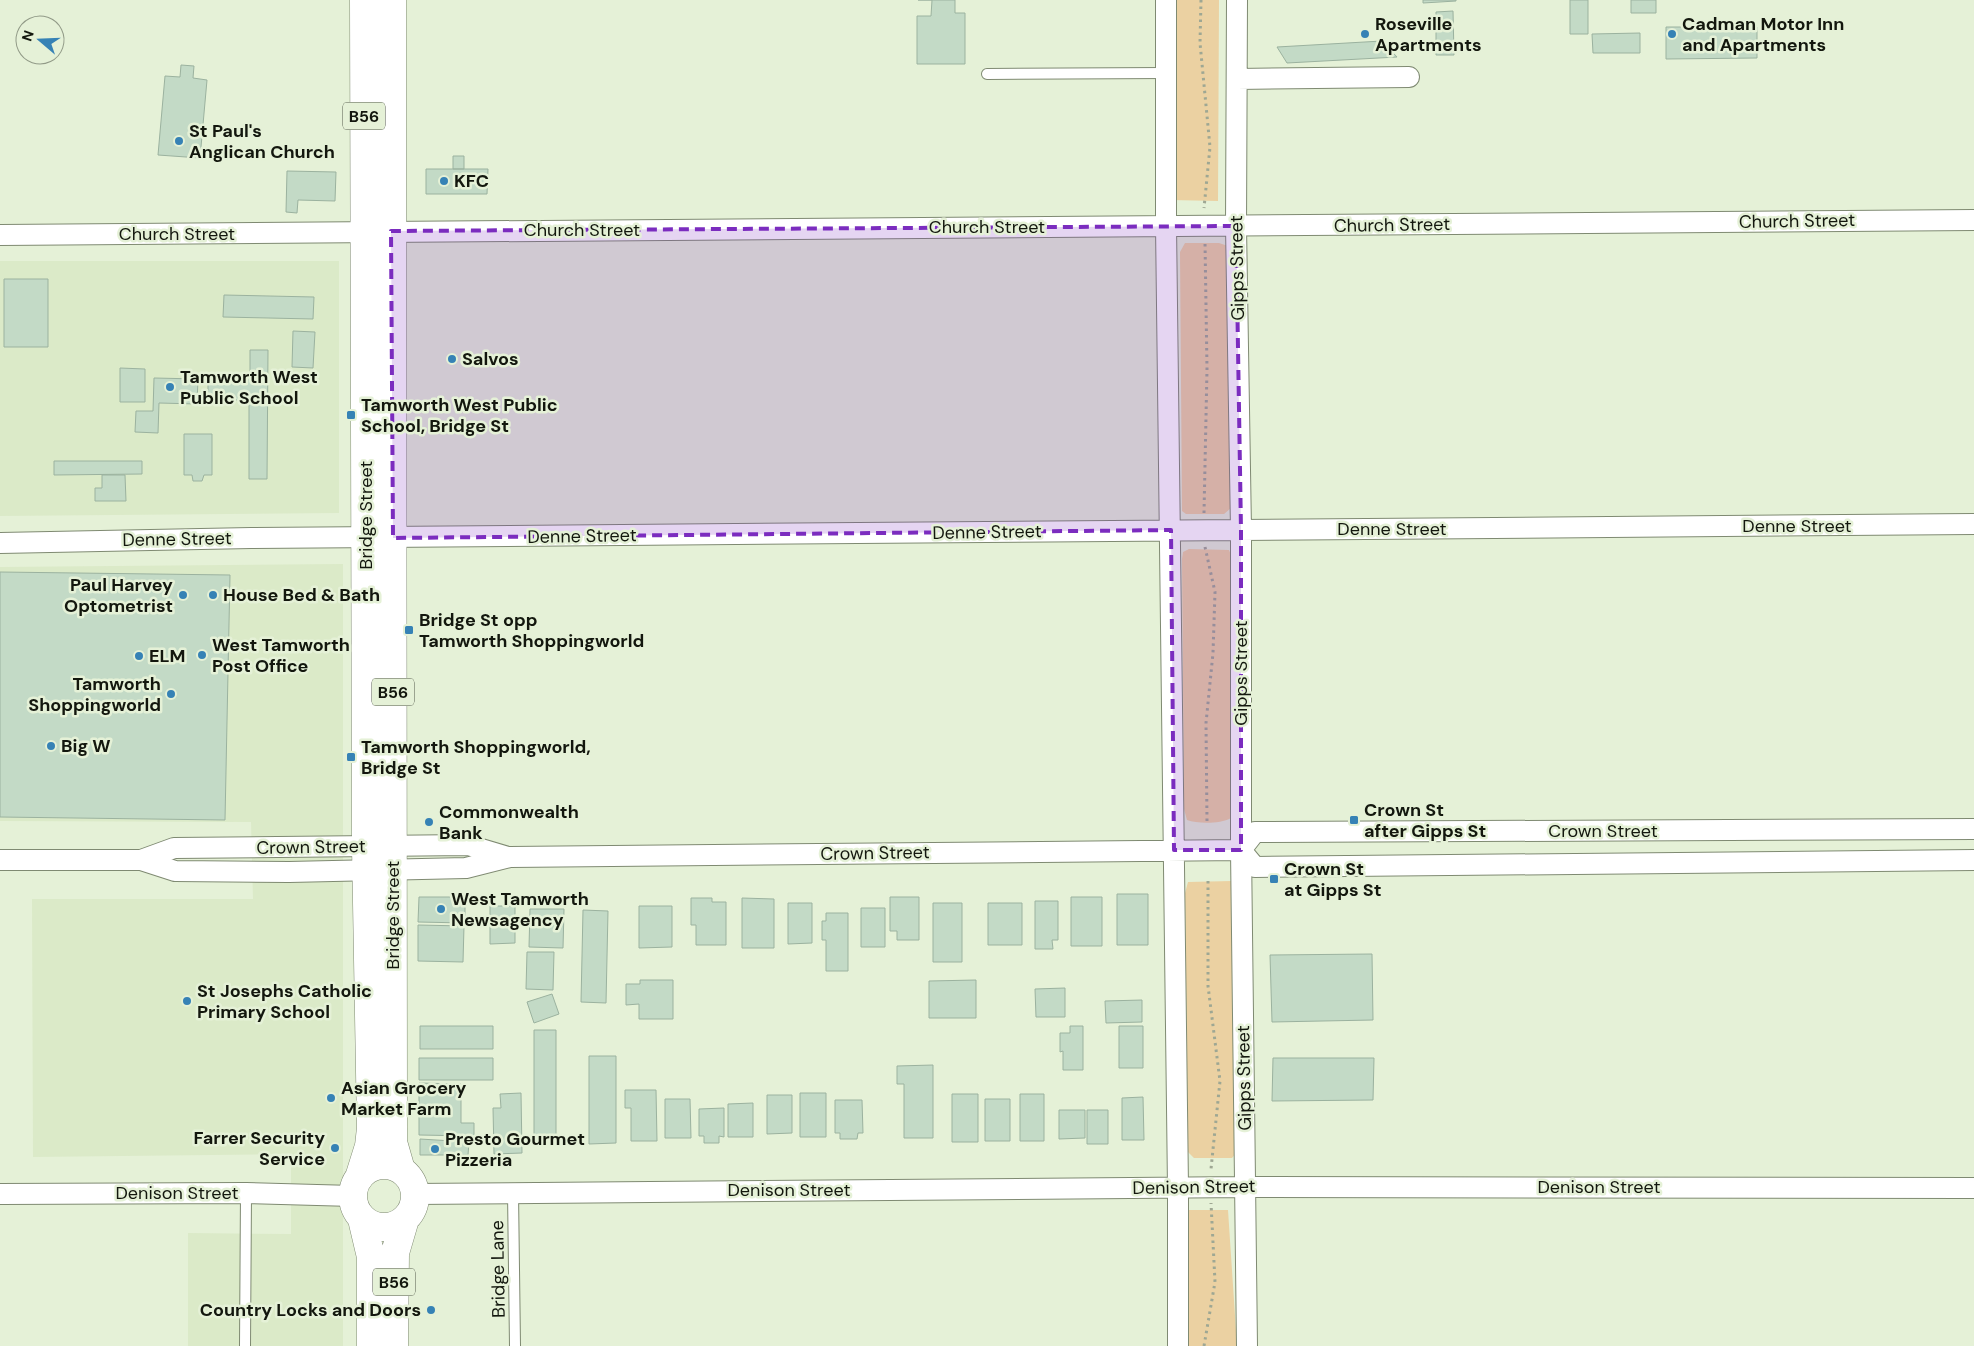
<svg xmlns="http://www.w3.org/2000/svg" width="1974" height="1346" viewBox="0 0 1974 1346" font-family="'DM Sans',sans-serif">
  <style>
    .built { fill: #dbeac8 }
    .green { fill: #ebd1a2 }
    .building { fill: #c3dac6; stroke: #9bb29f }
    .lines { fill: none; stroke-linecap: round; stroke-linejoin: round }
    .service-casing { stroke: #7f8a72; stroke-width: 12 }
    .minor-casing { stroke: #7f8a72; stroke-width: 22 }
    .primary-casing { stroke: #7f8a72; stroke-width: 29 }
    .path { stroke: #9ea793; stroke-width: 3; stroke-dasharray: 2.5 4; stroke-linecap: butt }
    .service { stroke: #fff; stroke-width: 10 }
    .minor { stroke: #fff; stroke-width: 20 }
    .primary { stroke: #fff; stroke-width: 28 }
    .marked { fill: #7b2cbf; fill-opacity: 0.2; stroke: #7b2cbf; stroke-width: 4; stroke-dasharray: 10 6; stroke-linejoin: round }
    .poi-dot { fill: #3682b5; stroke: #e5f1d7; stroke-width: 2 }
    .labels { text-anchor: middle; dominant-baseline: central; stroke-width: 5; stroke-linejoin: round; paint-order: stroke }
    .shield { fill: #e5f1d7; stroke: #52584a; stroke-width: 1 }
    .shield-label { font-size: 16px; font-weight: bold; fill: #13170e }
    .poi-label { font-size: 18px; font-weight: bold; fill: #13170e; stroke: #e5f1d7; text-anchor: start }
    .street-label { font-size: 18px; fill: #13170e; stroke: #e5f1d7 }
  </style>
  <rect width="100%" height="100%" fill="#e5f1d7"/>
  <path class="built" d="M0 261H339V513L0 516Z
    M343 564V1346H188V1233L291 1234V1154L33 1157 32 899H253L251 822 0 821V567Z"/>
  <path class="green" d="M1172 0H1219L1218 201 1171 200Z
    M1185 243H1219L1228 246 1231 508 1224 514H1186L1182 511 1180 252Z
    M1189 549 1229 550 1231 555 1234 811 1231 818C1220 824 1198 824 1187 820L1184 809 1182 559 1183 552Z
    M1232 881 1237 1152 1232 1158H1194L1188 1152 1185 893 1188 882Z
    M1179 1210H1228L1237 1346H1187Z"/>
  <path class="building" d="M918 0H955V13H965V64H917V16H931L932 0Z
    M1423 0H1456V1L1423 3Z
    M1570 0H1588V34H1570Z
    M1631 0H1656V13H1631Z
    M1453 11 1454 55H1436V12Z
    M1666 27H1757V58L1666 59Z
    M1640 33V53H1593L1592 34Z
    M1382 41 1397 57 1287 63 1277 47Z
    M181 65 194 66 193 78 207 80 200 158 158 155 165 76 180 77Z
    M453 156H464V169H453Z
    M426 169H488L487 194H426Z
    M287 171 336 172 335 201 298 200 297 213 286 212Z
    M4 279H48V347H4Z
    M224 295 314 297 313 319 223 317Z
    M293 331 315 332 313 368 292 367Z
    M250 350H268L267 479H249V400H208V375H250Z
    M120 368 145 369V402H120Z
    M154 378 198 379 197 404 159 403 158 433 135 432 136 411H153Z
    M184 434H212V475H204L202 481H193L192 475H184Z
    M54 461H142V474L54 475Z
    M102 475H125L126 501H95V488H102Z
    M0 572 230 575 225 820 0 817Z
    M1117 894H1148V945H1117Z
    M419 897H465V923L418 922Z
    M890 897H919V940H897V931H890Z
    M1071 897H1102V946H1071Z
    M691 898H712V902H726V945H696V925H691Z
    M742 898 774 899V948H742Z
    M1035 901H1058V940H1052L1053 949H1035Z
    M788 903H812V943L788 944Z
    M933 903H962V962H933Z
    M988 903H1022V945H988Z
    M490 906H515V943L490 944Z
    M639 906H672V947L639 948Z
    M861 908H885V947H861Z
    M530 909H564L563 948 529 947Z
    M583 910 608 911 606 1003 581 1002Z
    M826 913H848V971H826V940H822V921H826Z
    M418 925 464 926 463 962 418 961Z
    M527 952H554L553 990 526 989Z
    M1372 954 1373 1020 1272 1022 1270 955Z
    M640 980H673V1019H639V1004L626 1005V984H640Z
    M976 980V1018H929V981Z
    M1065 988V1017H1036L1035 989Z
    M552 994 559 1014 534 1023 527 1002Z
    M1142 1000V1022L1106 1023 1105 1001Z
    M420 1026H493V1049H420Z
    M1070 1026H1083V1070H1063V1051L1060 1052V1033H1070Z
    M1119 1026H1143V1068H1119Z
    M534 1030H556V1135L534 1136Z
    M589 1056H616V1143L589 1144Z
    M419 1058H493V1080H419Z
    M1273 1058H1374L1373 1100 1272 1101Z
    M933 1065V1138H904V1084H897V1066Z
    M419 1083 461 1084V1123H474V1136L419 1135Z
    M625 1090H656L657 1141H631V1108H625Z
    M521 1093 522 1153 494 1154 493 1108H501L500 1094Z
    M800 1093H826V1137H800Z
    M952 1094H978V1142H952Z
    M1020 1094H1044V1141H1020Z
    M767 1095H792V1133L767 1134Z
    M1143 1097 1144 1140H1122V1098Z
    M665 1099H690L691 1138H665Z
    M985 1099H1010V1141H985Z
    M835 1100H862L863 1133H858L857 1139H840V1133H835Z
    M753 1103V1137H728V1104Z
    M724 1108V1137L719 1136V1143H704V1136H699V1109Z
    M1059 1110H1085V1138L1059 1139Z
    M1087 1110H1108V1144H1087Z
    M420 1139 469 1142 468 1155H420Z"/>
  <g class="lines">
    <g class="service-casing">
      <path id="service" d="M987 74 1166 73
        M513 1192 515 1346
        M245 1346 246 1193"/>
    </g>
    <g class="minor-casing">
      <path id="minor" d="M1166 0V225L1178 1188V1346
        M1237 0 1236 226 1241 530V850L1247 1346
        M1237 79 1409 77
        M0 235 1974 220
        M0 543 251 538 1974 524
        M1241 850 1255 832 1974 829
        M1241 850 1255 867 1974 860
        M0 860H141L175 871 289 872 466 868 510 857 1241 850
        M141 860 174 848 468 845 508 857
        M0 1194 246 1193 353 1196
        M414 1194 1245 1187 1974 1188"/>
    </g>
    <g class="primary-casing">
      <path id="primary" d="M392 0 393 1128V1142L401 1170
        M353 1196a31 31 0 1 1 62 0a31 31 0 1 1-62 0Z
        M359 1178 369 1146 371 1128 366 846 364 0
        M362 1219 371 1257V1346
        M394 1346 395 1253 405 1219"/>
    </g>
    <path class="path" d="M1201 0 1200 43 1210 147 1204 208
      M1204 513 1207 369 1205 242
      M1205 547 1215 592 1213 653 1206 723 1207 821
      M1208 881V986L1220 1081 1211 1169
      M1204 1346 1215 1282 1211 1203"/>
    <use href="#service" class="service"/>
    <use href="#minor" class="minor"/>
    <use href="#primary" class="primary"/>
  </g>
  <path class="marked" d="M1236 226 1241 530V850H1174L1171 530 393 538 391 231Z"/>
  <g class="poi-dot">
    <circle cx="1365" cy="34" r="5"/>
    <circle cx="1672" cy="34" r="5"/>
    <circle cx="179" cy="141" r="5"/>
    <circle cx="444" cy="181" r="5"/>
    <circle cx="452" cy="359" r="5"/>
    <circle cx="170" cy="387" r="5"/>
    <rect x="346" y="410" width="10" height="10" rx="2.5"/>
    <circle cx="183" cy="595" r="5"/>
    <circle cx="213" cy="595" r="5"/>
    <rect x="404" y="625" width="10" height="10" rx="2.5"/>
    <circle cx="202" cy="655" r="5"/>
    <circle cx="139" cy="656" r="5"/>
    <circle cx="171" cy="694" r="5"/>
    <circle cx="51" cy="746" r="5"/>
    <rect x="346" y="752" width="10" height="10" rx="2.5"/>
    <rect x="1349" y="815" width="10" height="10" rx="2.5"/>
    <circle cx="429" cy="822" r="5"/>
    <rect x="1269" y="874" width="10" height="10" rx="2.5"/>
    <circle cx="441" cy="909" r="5"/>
    <circle cx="187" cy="1001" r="5"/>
    <circle cx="331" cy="1098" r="5"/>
    <circle cx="335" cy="1148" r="5"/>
    <circle cx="435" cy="1149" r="5"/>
    <circle cx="431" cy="1310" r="5"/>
  </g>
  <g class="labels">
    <g class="shield">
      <rect x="343" y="102.5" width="42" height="27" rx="4"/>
      <rect x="372" y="678.5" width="42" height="27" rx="4"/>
      <rect x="373" y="1268.5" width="42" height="27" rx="4"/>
    </g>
    <g class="shield-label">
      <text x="364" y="116">B56</text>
      <text x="393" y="692">B56</text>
      <text x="394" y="1282">B56</text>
    </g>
    <g class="poi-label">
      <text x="1375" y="24">Roseville<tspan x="1375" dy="21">Apartments</tspan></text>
      <text x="1682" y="24">Cadman Motor Inn<tspan x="1682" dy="21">and Apartments</tspan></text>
      <text x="189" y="131">St Paul's<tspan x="189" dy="21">Anglican Church</tspan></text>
      <text x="454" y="181">KFC</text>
      <text x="462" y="359">Salvos</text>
      <text x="180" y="377">Tamworth West<tspan x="180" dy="21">Public School</tspan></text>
      <text x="361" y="405">Tamworth West Public<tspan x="361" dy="21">School, Bridge St</tspan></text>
      <text x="173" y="585" text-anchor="end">Paul Harvey<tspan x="173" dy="21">Optometrist</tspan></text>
      <text x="223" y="595">House Bed &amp; Bath</text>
      <text x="419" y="620">Bridge St opp<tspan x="419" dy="21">Tamworth Shoppingworld</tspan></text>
      <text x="212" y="645">West Tamworth<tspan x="212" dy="21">Post Office</tspan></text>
      <text x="149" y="656">ELM</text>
      <text x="161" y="684" text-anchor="end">Tamworth<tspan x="161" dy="21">Shoppingworld</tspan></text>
      <text x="61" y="746">Big W</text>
      <text x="361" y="747">Tamworth Shoppingworld,<tspan x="361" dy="21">Bridge St</tspan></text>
      <text x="1364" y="810">Crown St<tspan x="1364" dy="21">after Gipps St</tspan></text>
      <text x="439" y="812">Commonwealth<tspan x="439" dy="21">Bank</tspan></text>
      <text x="1284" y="869">Crown St<tspan x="1284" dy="21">at Gipps St</tspan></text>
      <text x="451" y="899">West Tamworth<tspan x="451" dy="21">Newsagency</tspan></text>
      <text x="197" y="991">St Josephs Catholic<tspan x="197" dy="21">Primary School</tspan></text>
      <text x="341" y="1088">Asian Grocery<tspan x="341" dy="21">Market Farm</tspan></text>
      <text x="325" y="1138" text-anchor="end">Farrer Security<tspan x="325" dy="21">Service</tspan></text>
      <text x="445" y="1139">Presto Gourmet<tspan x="445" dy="21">Pizzeria</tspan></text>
      <text x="421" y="1310" text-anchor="end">Country Locks and Doors</text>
    </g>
    <g class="street-label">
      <text transform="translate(1797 221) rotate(-1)">Church Street</text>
      <text transform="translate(1392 225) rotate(-1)">Church Street</text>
      <text x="987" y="227">Church Street</text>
      <text x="582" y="230">Church Street</text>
      <text x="177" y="234">Church Street</text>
      <text transform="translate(1237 268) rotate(-91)">Gipps Street</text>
      <text transform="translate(366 515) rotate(-90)">Bridge Street</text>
      <text x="1797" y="526">Denne Street</text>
      <text x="1392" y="529">Denne Street</text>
      <text transform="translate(987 532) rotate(-1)">Denne Street</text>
      <text transform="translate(582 536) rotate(-1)">Denne Street</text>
      <text transform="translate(177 539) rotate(-1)">Denne Street</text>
      <text transform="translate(1241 673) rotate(-90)">Gipps Street</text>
      <text x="1603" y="831">Crown Street</text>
      <text transform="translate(311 847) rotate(-1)">Crown Street</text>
      <text transform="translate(875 853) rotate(-1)">Crown Street</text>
      <text transform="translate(393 915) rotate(-90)">Bridge Street</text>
      <text transform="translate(1244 1078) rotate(-91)">Gipps Street</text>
      <text transform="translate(1194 1187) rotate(-1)">Denison Street</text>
      <text x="1599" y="1187">Denison Street</text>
      <text x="789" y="1190">Denison Street</text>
      <text x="177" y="1193">Denison Street</text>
      <text transform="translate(498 1269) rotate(-91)">Bridge Lane</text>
    </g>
  </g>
  <g transform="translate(40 40) rotate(289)"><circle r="24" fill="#e5f1d7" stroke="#919a87"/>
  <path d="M0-4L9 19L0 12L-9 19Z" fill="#3682b5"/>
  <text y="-8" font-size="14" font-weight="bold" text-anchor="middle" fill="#13170e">N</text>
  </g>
</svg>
